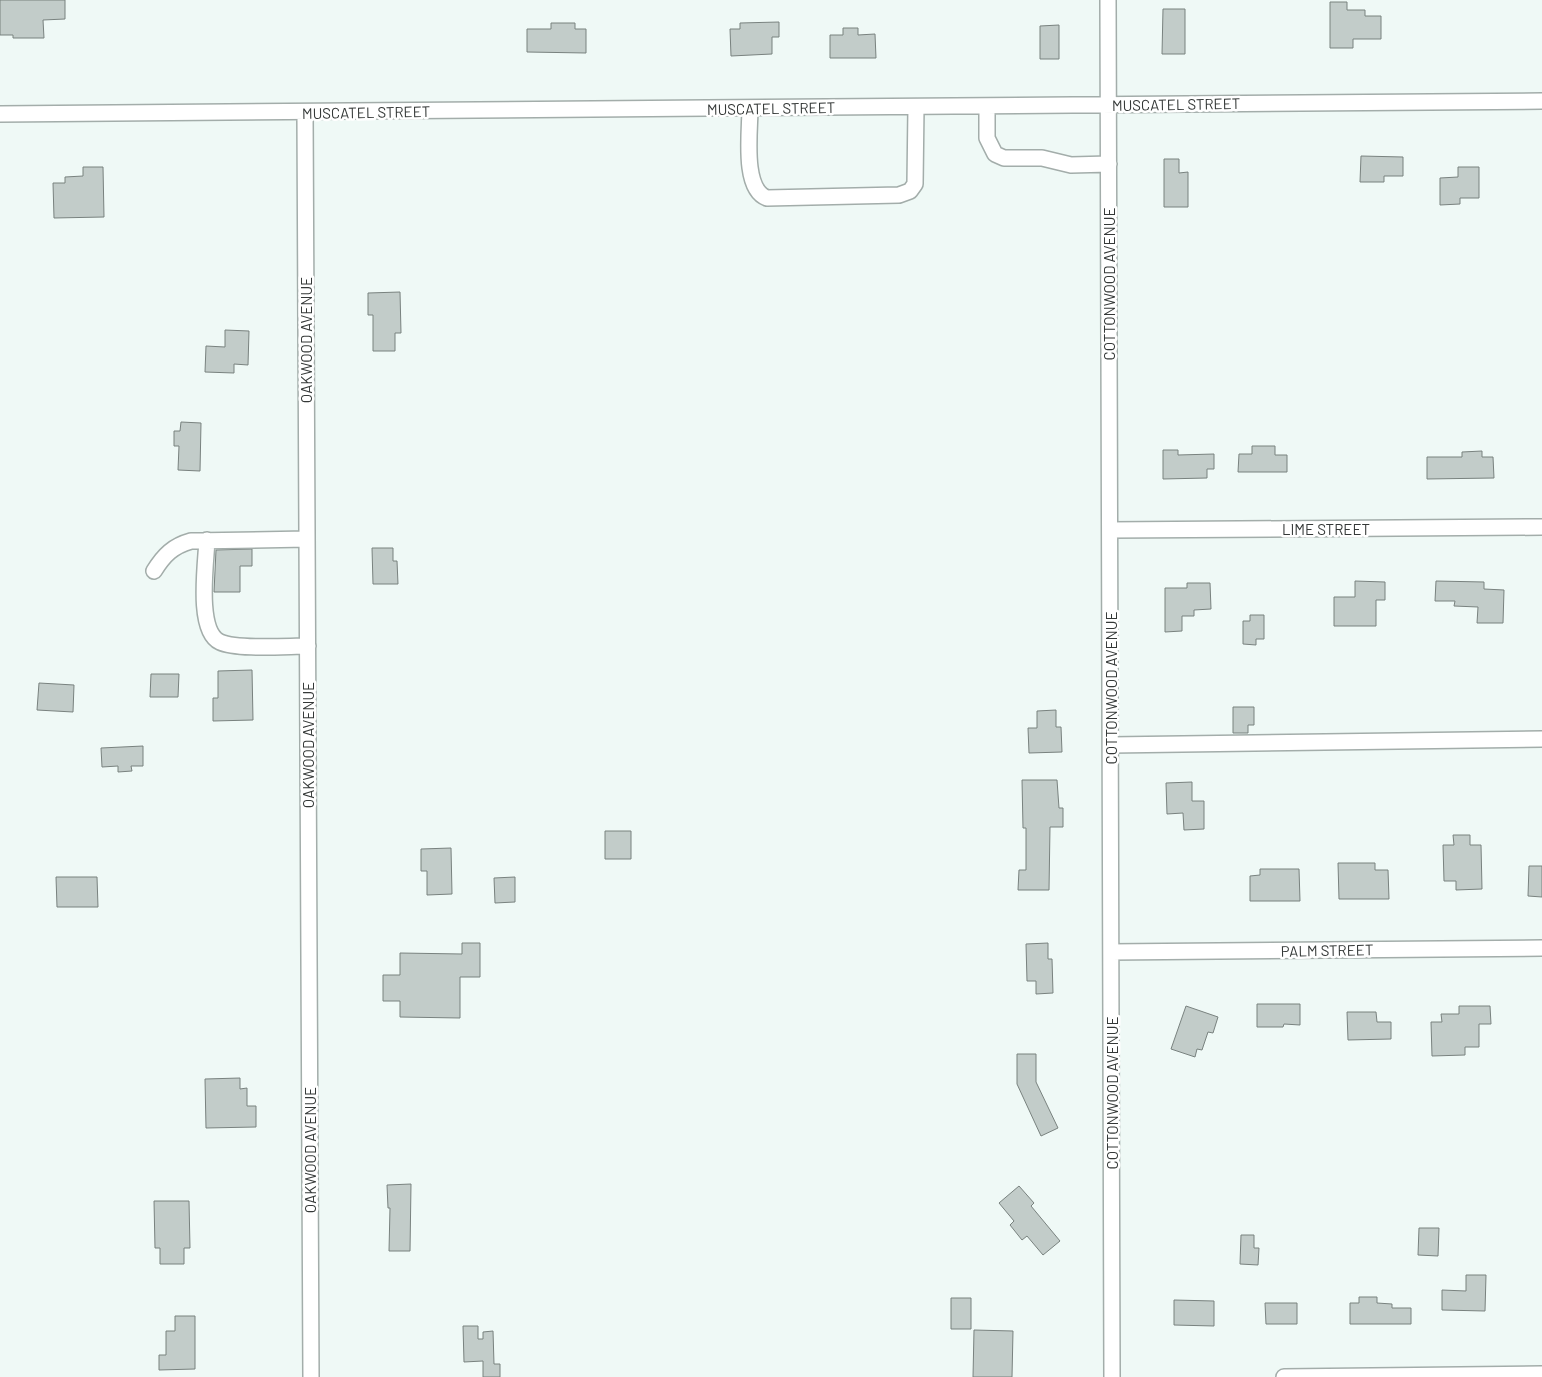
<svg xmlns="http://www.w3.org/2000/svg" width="1542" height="1377" viewBox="0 0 1542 1377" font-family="Barlow,sans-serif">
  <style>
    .building { fill: #c2ccc9; stroke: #79827f }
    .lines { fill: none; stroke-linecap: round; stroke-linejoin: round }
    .minor-casing { stroke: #a3adaa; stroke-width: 18 }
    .minor { stroke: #fff; stroke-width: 15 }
    .labels { text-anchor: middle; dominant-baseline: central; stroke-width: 5; stroke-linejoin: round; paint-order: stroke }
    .street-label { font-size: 15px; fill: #343837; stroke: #fff }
  </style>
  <rect width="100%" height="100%" fill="#eff9f6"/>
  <path class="building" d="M0 0H65V19L43 20 44 38H13V35H0Z
    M1330 2H1347V10H1365V16H1381V39H1353V48H1330Z
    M1163 9H1185V54H1162Z
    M779 22V37H772V54L731 56 730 29H740V23Z
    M551 23H575V29H586V53L527 52V29H551Z
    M1059 25V59H1040V26Z
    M843 28H858V35L875 34 876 58H830V35H843Z
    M1361 156 1403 157V176H1384V182H1360Z
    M1164 159H1179V173L1188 172V207H1164Z
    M83 167H103L104 217 54 218 53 183H65V177L83 176Z
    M1458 167H1479V198H1460V204L1440 205V178L1458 177Z
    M400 292 401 333H395V351H373V315H368V293Z
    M225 330 249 331 248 365 234 364V373L205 372 206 346 225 347Z
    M181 422 201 423 200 471 178 470 179 446H174V431H180Z
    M1252 446H1275V455H1287V472H1238L1239 454H1252Z
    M1163 450H1178V455L1214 454V469H1207V478L1163 479Z
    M1482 451V457H1493L1494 478 1427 479V457H1462V452Z
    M372 548H393V561H397L398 584H373Z
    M252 549V566H240V592H214L216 550Z
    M1355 581 1385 582V600H1376V626H1334V597H1355Z
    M1436 581 1484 582V589L1504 590 1503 623H1477L1478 607 1454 606 1455 601H1435Z
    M1187 583H1210L1211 609 1194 610V616H1182V631L1165 632V588H1187Z
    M1250 615H1264V639H1256V645L1243 644V621H1250Z
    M252 670 253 720 213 721V698H218V671Z
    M151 674H179L178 697H150Z
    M39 683 74 685 73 712 37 710Z
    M1233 707H1254V725H1248V733H1233Z
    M1056 710V727H1061L1062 752 1029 753 1028 728H1037V711Z
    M143 746V766H131L132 771 118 772V766L102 767 101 748Z
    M1022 780H1057L1059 808H1063V827H1050L1049 890H1018L1019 870H1026V828H1023Z
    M1192 782V801H1204V829L1184 830 1183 813 1167 814 1166 783Z
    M605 831H631V859H605Z
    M1453 835H1470V845H1481L1482 889 1456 890V881H1444L1443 845H1454Z
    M451 848 452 894 427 895V871H421V849Z
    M1338 863H1375V870H1388L1389 899H1339Z
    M1529 866H1542V897L1528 896Z
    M1260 869H1299L1300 901H1250V876L1260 875Z
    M56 877H97L98 907H57Z
    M515 877V902L495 903 494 878Z
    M462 943H480V977H460V1018L400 1017V1001H383V975H400V953L462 954Z
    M1048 943V959H1052L1053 993 1036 994V981H1027L1026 944Z
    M1257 1004H1300V1025L1284 1024 1283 1027H1257Z
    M1186 1006 1218 1017 1213 1033 1208 1032 1202 1050 1197 1049 1195 1057 1171 1049Z
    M1459 1006H1490L1491 1024H1479V1047H1465V1055L1432 1056 1431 1022H1442L1441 1014H1459Z
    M1347 1012H1376L1377 1022H1391V1039L1348 1040Z
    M1017 1054H1036V1082L1058 1128 1041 1136 1017 1084Z
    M240 1078V1089L247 1088V1106H256V1127L206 1128 205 1079Z
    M411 1184 410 1251H389L390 1208H388L387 1185Z
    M1019 1186 1034 1203 1031 1206 1060 1241 1043 1255 1027 1236 1022 1240 1010 1225 1014 1221 999 1203Z
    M154 1201H189L190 1248H184V1264H160V1248H155Z
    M1419 1228H1439L1438 1256 1418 1255Z
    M1241 1235H1254V1248H1259L1258 1265 1240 1264Z
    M1466 1275H1486L1485 1311 1442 1310V1290L1466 1291Z
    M1359 1297H1377V1303L1392 1304V1308H1411V1324H1350V1303H1359Z
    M951 1298H971V1329H951Z
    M1174 1300 1214 1301V1326L1174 1325Z
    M1265 1303H1297V1324H1266Z
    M175 1316H195V1369L159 1370V1355H166V1331H175Z
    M463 1326H478V1339H483V1332L493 1331 494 1364H500V1377H483V1361L464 1362Z
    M974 1330 1013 1331 1012 1377H973Z"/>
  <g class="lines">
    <g class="minor-casing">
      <path id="minor" d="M1108 0 1112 1377
        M987 106V138L995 154 1004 158H1042L1071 165 1109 164
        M750 108C750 131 742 189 767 198L899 195 910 191 915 184 916 107
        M305 113 311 1377
        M0 114 1542 101
        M1110 530 1542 527
        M207 540C206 563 196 631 220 642 237 650 287 646 308 646
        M154 571C164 555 173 546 191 541L307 539
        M1111 745 1542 739
        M1111 952 1542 948
        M1284 1377 1542 1374"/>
    </g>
    <use href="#minor" class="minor"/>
  </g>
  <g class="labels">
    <g class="street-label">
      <text transform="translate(1176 104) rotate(-1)">MUSCATEL STREET</text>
      <text transform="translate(771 108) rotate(-1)">MUSCATEL STREET</text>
      <text transform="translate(366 112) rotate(-1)">MUSCATEL STREET</text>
      <text transform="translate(1109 284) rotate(-90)">COTTONWOOD AVENUE</text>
      <text transform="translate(306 340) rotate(-90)">OAKWOOD AVENUE</text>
      <text x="1326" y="529">LIME STREET</text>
      <text transform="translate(1111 688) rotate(-90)">COTTONWOOD AVENUE</text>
      <text transform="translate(308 745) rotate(-90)">OAKWOOD AVENUE</text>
      <text transform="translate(1327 950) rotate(-1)">PALM STREET</text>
      <text transform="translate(1112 1093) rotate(-90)">COTTONWOOD AVENUE</text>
      <text transform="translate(310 1150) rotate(-90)">OAKWOOD AVENUE</text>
    </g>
  </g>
</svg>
